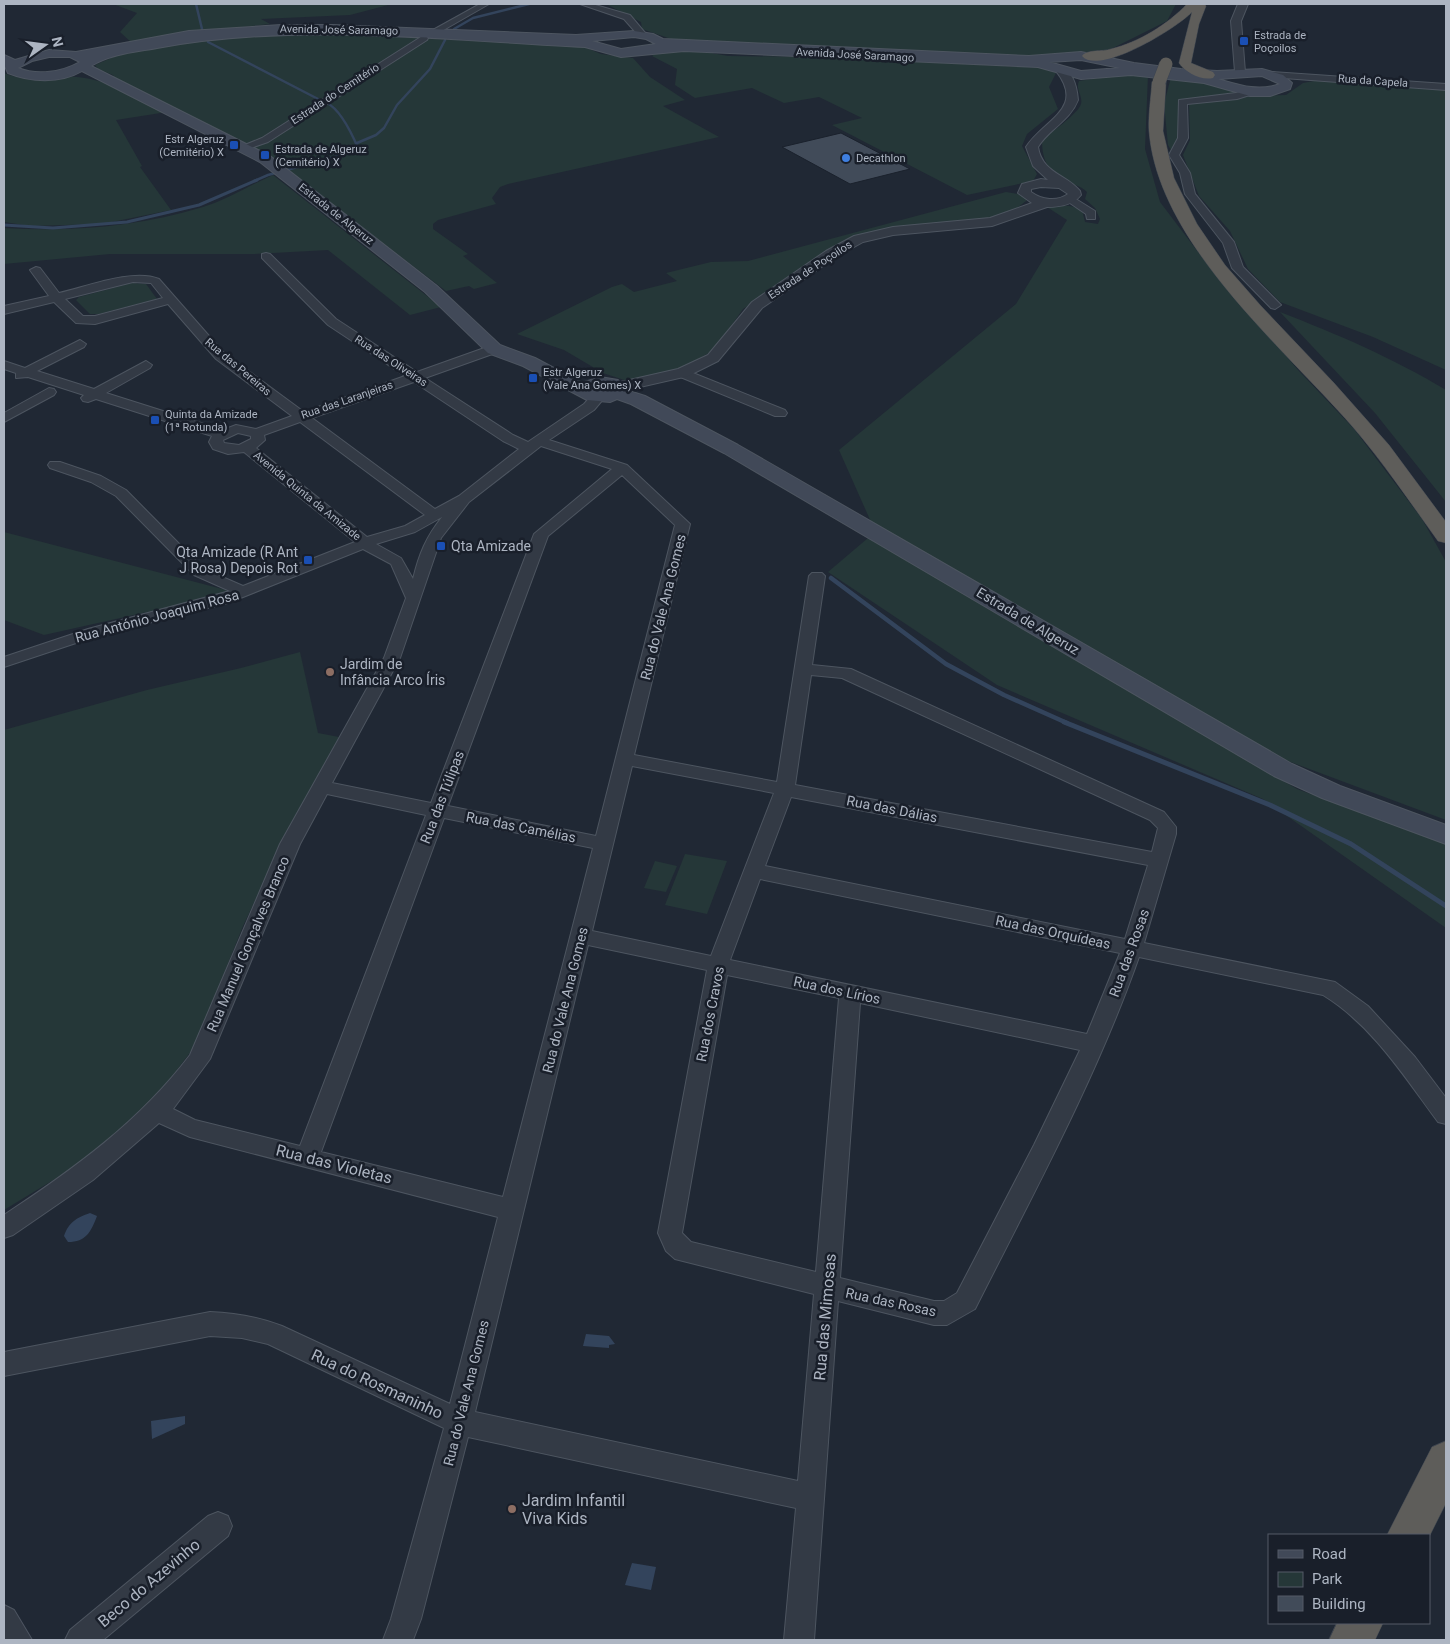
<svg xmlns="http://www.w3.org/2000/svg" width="1450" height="1644" viewBox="0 0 1450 1644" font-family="Roboto,sans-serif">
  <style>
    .green { fill: #253738 }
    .water { fill: #33445c }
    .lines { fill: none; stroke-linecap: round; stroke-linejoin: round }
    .stream-far3 { stroke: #33445c; stroke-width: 2.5 }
    .stream-far2 { stroke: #33445c; stroke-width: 3 }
    .stream-far1 { stroke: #33445c; stroke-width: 4.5 }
    .stream { stroke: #33445c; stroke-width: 5 }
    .building { fill: #414b59; stroke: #1a212c }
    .minor-casing { stroke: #4d5560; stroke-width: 2 }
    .tertiary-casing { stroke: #4d5560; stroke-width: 2 }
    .secondary-casing { stroke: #4d5560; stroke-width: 2 }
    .trunk-casing { stroke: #3d4550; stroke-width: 1 }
    .minor { fill: #333a45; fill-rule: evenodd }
    .tertiary { fill: #333a45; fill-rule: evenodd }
    .secondary { fill: #414958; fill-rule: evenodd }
    .trunk { fill: #5e5d5a; fill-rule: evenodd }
    .trunk-bridge-casing { stroke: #3d4550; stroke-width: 14; stroke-linecap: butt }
    .trunk-bridge { stroke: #5e5d5a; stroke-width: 13 }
    .transit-dot { fill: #1a4fb4; stroke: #191f2a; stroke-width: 2 }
    .shop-dot { fill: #3f7fe0; stroke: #191f2a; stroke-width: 2 }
    .education-dot { fill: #8d6e63; stroke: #191f2a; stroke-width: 2 }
    .labels { text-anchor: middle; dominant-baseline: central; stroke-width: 5; stroke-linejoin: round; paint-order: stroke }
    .far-street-label { font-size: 11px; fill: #adb5c2; stroke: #191f2a }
    .far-poi-label { font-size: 11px; fill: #adb5c2; stroke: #191f2a; text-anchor: start }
    .poi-label { font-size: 14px; fill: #adb5c2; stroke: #191f2a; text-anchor: start }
    .street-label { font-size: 14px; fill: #adb5c2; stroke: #191f2a }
    .near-street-label { font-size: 16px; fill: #adb5c2; stroke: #191f2a }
    .near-poi-label { font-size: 16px; fill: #adb5c2; stroke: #191f2a; text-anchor: start }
  </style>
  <rect width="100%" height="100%" fill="#202834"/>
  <path class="green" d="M113 4H392L350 15 261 19 270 24 189 33 132 43 120 32 137 13Z
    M606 4H1176L1167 21 1101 54 1045 57 916 52C886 46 854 50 823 48 813 47 803 42 792 46L674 40 642 29 641 22Z
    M312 33 582 46 601 54 633 58 650 77 685 100 663 106 719 137 508 184 500 187 492 198 496 204 438 220 433 224V229L468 254 463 256 497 283 474 289 469 286 446 291 289 172 115 79 113 75 98 69 95 65 118 55 192 40Z
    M669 50 700 51 728 56 824 57 1044 68 1056 73 1049 87 1058 109 1027 134 1022 146 1037 174 1033 181 967 195 832 125 862 118 819 97 784 103 752 88 695 98 675 85 677 69 652 56 657 52Z
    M4 73C32 85 50 74 77 77 110 80 138 98 167 112L116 120 142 166 140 167 171 210 102 224 30 226 4 222Z
    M1119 75H1148L1145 149 1160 202 1198 252 1298 370 1354 429 1422 519 1446 562V820L1280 758 871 522 839 450 1016 304 1067 220 1047 207C1060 205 1070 204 1082 210L1085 222 1098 224 1100 219 1095 208 1085 199 1087 192C1081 186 1074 185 1066 181 1048 172 1042 160 1042 140 1050 133 1078 114 1081 104 1083 96 1075 89 1079 81Z
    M1171 77 1218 85 1240 93 1179 100V142L1171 150 1168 145 1164 104Z
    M1319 80 1446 89V370L1373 337 1280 302 1248 269 1230 231 1199 196 1183 155 1190 140 1189 103 1252 96 1286 95 1303 83Z
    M273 175 441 307 410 315 328 250 254 254H110L4 264V228C72 232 137 227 203 207 227 200 250 185 273 175Z
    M1006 192 1023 195 1027 198 1026 201 1012 212 990 220 886 229 850 239 743 309 714 350 677 371 627 381 603 373 564 350 517 334 612 287 622 284 634 292 677 281 666 273 711 262 748 261Z
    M132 283 146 284 157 299 99 314H90L76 300 79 297Z
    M1280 312C1339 335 1391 357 1446 390V502L1375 413Z
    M4 532 226 590 228 594 44 635 4 620Z
    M868 538 1297 789 1446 844V928L1263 799 997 685 828 572Z
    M300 652 318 733 339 737 286 835 243 926 195 1046 155 1099 96 1154 4 1210V730L147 690 241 668Z
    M685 854 727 861 707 914 665 905Z
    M655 861 677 866 666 892 644 888Z"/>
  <path class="water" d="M90 1213 97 1216C91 1232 86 1242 68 1242L64 1236C69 1222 76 1218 90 1213Z
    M586 1334 609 1336 615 1344 609 1345V1348L583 1346Z
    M185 1416V1424L152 1439 151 1421Z
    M632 1563 656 1567 651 1590 625 1585Z"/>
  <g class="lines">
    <path class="stream-far3" d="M196 4 202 29
      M454 29 473 18 529 4
      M208 42 320 100
      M357 143 376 135 384 128 397 105 430 69 445 40
      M254 181 268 175 353 152 358 148C352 134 341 110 327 103"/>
    <path class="stream-far2" d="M4 225 53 228 127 222 199 205 257 180"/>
    <path class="stream-far1" d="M831 578 946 664 1004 695 1067 723"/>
    <path class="stream" d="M1064 722 1270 805 1351 844 1446 906"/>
  </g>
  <path class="building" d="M841 133 910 169 850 184 782 147Z"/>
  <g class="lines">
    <g class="minor-casing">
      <path id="minor" d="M480 4H489L440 32 433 30Z
        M580 4H592L630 15 646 34 639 36 624 19Z
        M424 35 428 38 427 40 268 142 245 150 240 147 262 138Z
        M1272 72 1446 84V90L1269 77V73Z
        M1250 89 1255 92 1253 94 1237 99 1187 104 1188 138 1179 155 1190 173 1195 194 1234 242 1243 267 1281 305 1275 309 1271 308 1232 268 1223 243 1185 194 1180 173 1169 155 1178 138 1179 100 1236 93Z
        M1071 196 1095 211V219H1087L1086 214 1067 201V197Z
        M266 253 270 254 336 319 417 372 490 346H498L500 349 498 352 425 378 513 435 528 442 584 404 593 394H603L605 397 594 410 549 440 627 465 690 524 634 755 777 782 809 576 812 573H822L825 576 812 665 851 669 1164 812 1176 827V834L1144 943 1335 982 1368 1006 1415 1057 1446 1098V1124L1438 1122C1404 1076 1372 1025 1323 995L1139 957C1096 1079 1033 1194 975 1309L947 1325H934L838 1301 814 1640H784L796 1508 468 1437 421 1619 413 1640H383L391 1619 444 1428 268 1344 242 1338 210 1336 4 1376V1352L210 1312C235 1313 259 1317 282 1326L450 1404 498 1217 190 1137 159 1123 93 1180 13 1235 4 1238V1215C74 1169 139 1122 190 1055L280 844 384 658 406 598 391 564 363 549 228 603 100 635 4 667V657L88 629 230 591 194 575 116 496 91 482 50 468 48 465 50 462H60L101 476 126 490 204 569 243 586 355 542 244 452 228 454 213 449 209 442 212 436 96 399 88 402 83 401 81 398 84 395 28 377 16 378V373L4 369V361L25 368 80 340 86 344 84 347 37 371 94 389 146 361 152 365 150 368 106 393 223 430 236 425 256 429 292 416 216 359 168 304 95 324 76 323 54 302 4 314V306L49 296 30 270 36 267 40 268 59 293C86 287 133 268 159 279L224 353 304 412 405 376 328 325 262 258V254ZM133 282 151 283 163 298 95 316H83L65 299ZM414 382 503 441 519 449 459 496 435 509 312 418ZM300 422 425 515 405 526 367 537 256 448 265 440 264 435ZM238 433 251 436V439L239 445 224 443 223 440ZM541 446 612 469 534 534 431 803 332 783 400 658 441 538 469 502ZM622 475 675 525 596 836 448 806 548 536ZM442 517C426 537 419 554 413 579L401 558 376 544 415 532ZM811 675 842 678 1150 820 1158 828 1152 852 795 785ZM632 766 774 793 711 956 592 931ZM327 794 426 815 300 1146 195 1120 173 1109 210 1059 300 844ZM791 797 1148 865 1125 939 765 866ZM444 818 593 848 503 1197 321 1152ZM760 879 1120 953 1087 1034 730 960ZM588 945 707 970 658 1233 666 1251 675 1259 814 1294 798 1481 475 1412ZM727 975 839 998 816 1272 691 1242 682 1233ZM860 1003 1080 1050 1034 1145 957 1293 944 1301H934L840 1278Z
        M683 369 785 410 787 413 785 416H775L678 376 677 373 678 370Z
        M49 388 54 389 56 392 54 395 4 422V413Z
        M218 1512 228 1516 232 1526 228 1536 103 1640H65L70 1630 208 1516Z
        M4 1605 14 1610 32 1640H4Z"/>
    </g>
    <g class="tertiary-casing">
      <path id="tertiary" d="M1238 4H1248L1241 21 1245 72 1240 75 1235 72 1231 21Z
        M1061 68C1074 72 1077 88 1078 100 1070 121 1049 129 1038 147 1042 173 1066 174 1080 191L1081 195C1073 205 1060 207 1047 207L992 226 893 235 863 242 836 257 762 308 718 361 688 376 618 392 612 390 610 387 612 384 678 369 708 355 752 302 826 251 854 236 893 227 990 218 1032 203 1018 193 1022 184 1041 179 1048 180 1033 166 1026 147C1044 119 1086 109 1056 71ZM1041 187 1059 188 1068 194C1057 202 1042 200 1031 192V189Z"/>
    </g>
    <g class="secondary-casing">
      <path id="secondary" d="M281 25H333L576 35 634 31 653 34 663 39 686 40 1029 56 1081 52 1134 63 1181 69 1217 71 1262 69 1283 75 1292 83 1290 89 1270 96H1250L1204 83 1131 75 1081 79 1038 67 684 51 621 57 585 47C443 40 297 22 157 48 135 52 110 54 91 66L270 156 437 286 500 345 535 358 582 383 600 377 618 380 626 390 645 396 738 445 1292 764 1340 786 1446 825V844L1322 798 1274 776 724 453 631 404 617 399 610 402 587 400 523 366 488 353 425 292 260 162 82 71C60 84 30 82 8 73L4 64V55L15 60 49 50 76 52 189 31ZM634 37 646 39 656 44 621 49 592 41ZM49 57H70L80 62C62 72 38 76 18 68L32 61ZM1081 60 1120 68 1081 71 1049 62ZM1262 76 1280 84C1258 92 1239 85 1218 79ZM605 388 609 390 598 389Z"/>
    </g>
    <g class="trunk-casing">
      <path id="trunk" d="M1187 4H1204L1206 6 1199 24 1191 63 1213 72 1215 75 1213 78C1201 81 1185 72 1179 63L1192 12C1177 28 1099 76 1082 56 1087 49 1102 52 1111 49 1139 42 1167 25 1187 4Z
        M1159 78 1166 82 1163 131 1174 178 1197 224 1225 265 1261 306 1334 383 1389 445 1446 522V543L1438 541C1410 502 1383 462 1352 426 1282 346 1158 243 1149 131 1148 115 1151 98 1152 82Z
        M1446 1441V1503L1429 1537V1535H1387L1432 1447Z
        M1337 1623H1383L1375 1640H1329Z"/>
    </g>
    <use href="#minor" class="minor"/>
    <use href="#tertiary" class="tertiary"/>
    <use href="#secondary" class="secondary"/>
    <use href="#trunk" class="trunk"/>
    <g class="trunk-bridge-casing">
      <path id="trunk-bridge" d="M1159 82 1166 64"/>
    </g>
    <use href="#trunk-bridge" class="trunk-bridge"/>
  </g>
  <g class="transit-dot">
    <rect x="1239" y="36" width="10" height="10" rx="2.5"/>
    <rect x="229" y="140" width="10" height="10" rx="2.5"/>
    <rect x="260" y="150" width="10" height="10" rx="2.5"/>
    <rect x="528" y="373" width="10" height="10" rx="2.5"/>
    <rect x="150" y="415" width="10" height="10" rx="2.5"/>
    <rect x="436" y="541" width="10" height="10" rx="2.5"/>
    <rect x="303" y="555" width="10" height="10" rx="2.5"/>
  </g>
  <circle class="shop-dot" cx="846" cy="158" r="5"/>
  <g class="education-dot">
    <circle cx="330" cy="672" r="5"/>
    <circle cx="512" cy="1509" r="5"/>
  </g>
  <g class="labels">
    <g class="far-street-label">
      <text transform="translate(339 30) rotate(1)">Avenida José Saramago</text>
      <text transform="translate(855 55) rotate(3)">Avenida José Saramago</text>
      <text transform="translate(1373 81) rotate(4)">Rua da Capela</text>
      <text transform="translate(335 94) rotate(-33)">Estrada do Cemitério</text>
      <text transform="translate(336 214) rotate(38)">Estrada de Algeruz</text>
      <text transform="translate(810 270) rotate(-33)">Estrada de Poçoilos</text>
      <text transform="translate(391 361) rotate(33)">Rua das Oliveiras</text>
      <text transform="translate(238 367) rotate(40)">Rua das Pereiras</text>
      <text transform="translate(347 400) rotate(-19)">Rua das Laranjeiras</text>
      <text transform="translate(307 496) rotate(39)">Avenida Quinta da Amizade</text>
    </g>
    <g class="far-poi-label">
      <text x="1254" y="35">Estrada de<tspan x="1254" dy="13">Poçoilos</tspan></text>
      <text x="224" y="139" text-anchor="end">Estr Algeruz<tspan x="224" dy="13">(Cemitério) X</tspan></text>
      <text x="275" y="149">Estrada de Algeruz<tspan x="275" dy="13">(Cemitério) X</tspan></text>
      <text x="856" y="158">Decathlon</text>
      <text x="543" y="372">Estr Algeruz<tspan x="543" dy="13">(Vale Ana Gomes) X</tspan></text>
      <text x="165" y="414">Quinta da Amizade<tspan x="165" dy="13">(1ª Rotunda)</tspan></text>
    </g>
    <g class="poi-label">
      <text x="451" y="546">Qta Amizade</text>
      <text x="298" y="552" text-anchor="end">Qta Amizade (R Ant<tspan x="298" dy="16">J Rosa) Depois Rot</tspan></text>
      <text x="340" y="664">Jardim de<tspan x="340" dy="16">Infância Arco Íris</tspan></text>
    </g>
    <g class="street-label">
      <text transform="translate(663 607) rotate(-76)">Rua do Vale Ana Gomes</text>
      <text transform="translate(157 616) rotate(-15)">Rua António Joaquim Rosa</text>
      <text transform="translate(1028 621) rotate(31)">Estrada de Algeruz</text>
      <text transform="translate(442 797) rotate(-69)">Rua das Túlipas</text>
      <text transform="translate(892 809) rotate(11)">Rua das Dálias</text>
      <text transform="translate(521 827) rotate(11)">Rua das Camélias</text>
      <text transform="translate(1053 932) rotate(12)">Rua das Orquídeas</text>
      <text transform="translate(248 944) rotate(-67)">Rua Manuel Gonçalves Branco</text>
      <text transform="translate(1129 953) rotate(-70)">Rua das Rosas</text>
      <text transform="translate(837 990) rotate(12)">Rua dos Lírios</text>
      <text transform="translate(565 1000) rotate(-76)">Rua do Vale Ana Gomes</text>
      <text transform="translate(710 1014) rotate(-79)">Rua dos Cravos</text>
      <text transform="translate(891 1302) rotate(12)">Rua das Rosas</text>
      <text transform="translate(466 1393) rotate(-76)">Rua do Vale Ana Gomes</text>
    </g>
    <g class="near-street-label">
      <text transform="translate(334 1164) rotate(14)">Rua das Violetas</text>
      <text transform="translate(825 1317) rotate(-85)">Rua das Mimosas</text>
      <text transform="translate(377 1384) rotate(25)">Rua do Rosmaninho</text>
      <text transform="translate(149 1583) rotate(-40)">Beco do Azevinho</text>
    </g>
    <g class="near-poi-label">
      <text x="522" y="1500">Jardim Infantil<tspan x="522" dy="18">Viva Kids</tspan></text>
    </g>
  </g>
  <rect width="1450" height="1644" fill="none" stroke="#adb5c2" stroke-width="10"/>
  <rect x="1268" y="1534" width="162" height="90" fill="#191f2a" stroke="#545b67"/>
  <rect x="1278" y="1550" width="25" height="8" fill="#414958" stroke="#545b67"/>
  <text x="1312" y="1559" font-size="15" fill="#adb5c2">Road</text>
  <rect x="1278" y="1572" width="25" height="15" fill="#253738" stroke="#545b67"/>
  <text x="1312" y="1584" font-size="15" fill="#adb5c2">Park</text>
  <rect x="1278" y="1596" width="25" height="15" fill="#414b59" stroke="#545b67"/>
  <text x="1312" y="1609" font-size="15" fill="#adb5c2">Building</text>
  <g transform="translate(45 45) rotate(76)" stroke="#191f2a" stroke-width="4" paint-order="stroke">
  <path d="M0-4L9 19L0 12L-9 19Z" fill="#adb5c2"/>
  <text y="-8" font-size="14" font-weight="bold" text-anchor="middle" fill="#adb5c2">N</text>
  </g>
</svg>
